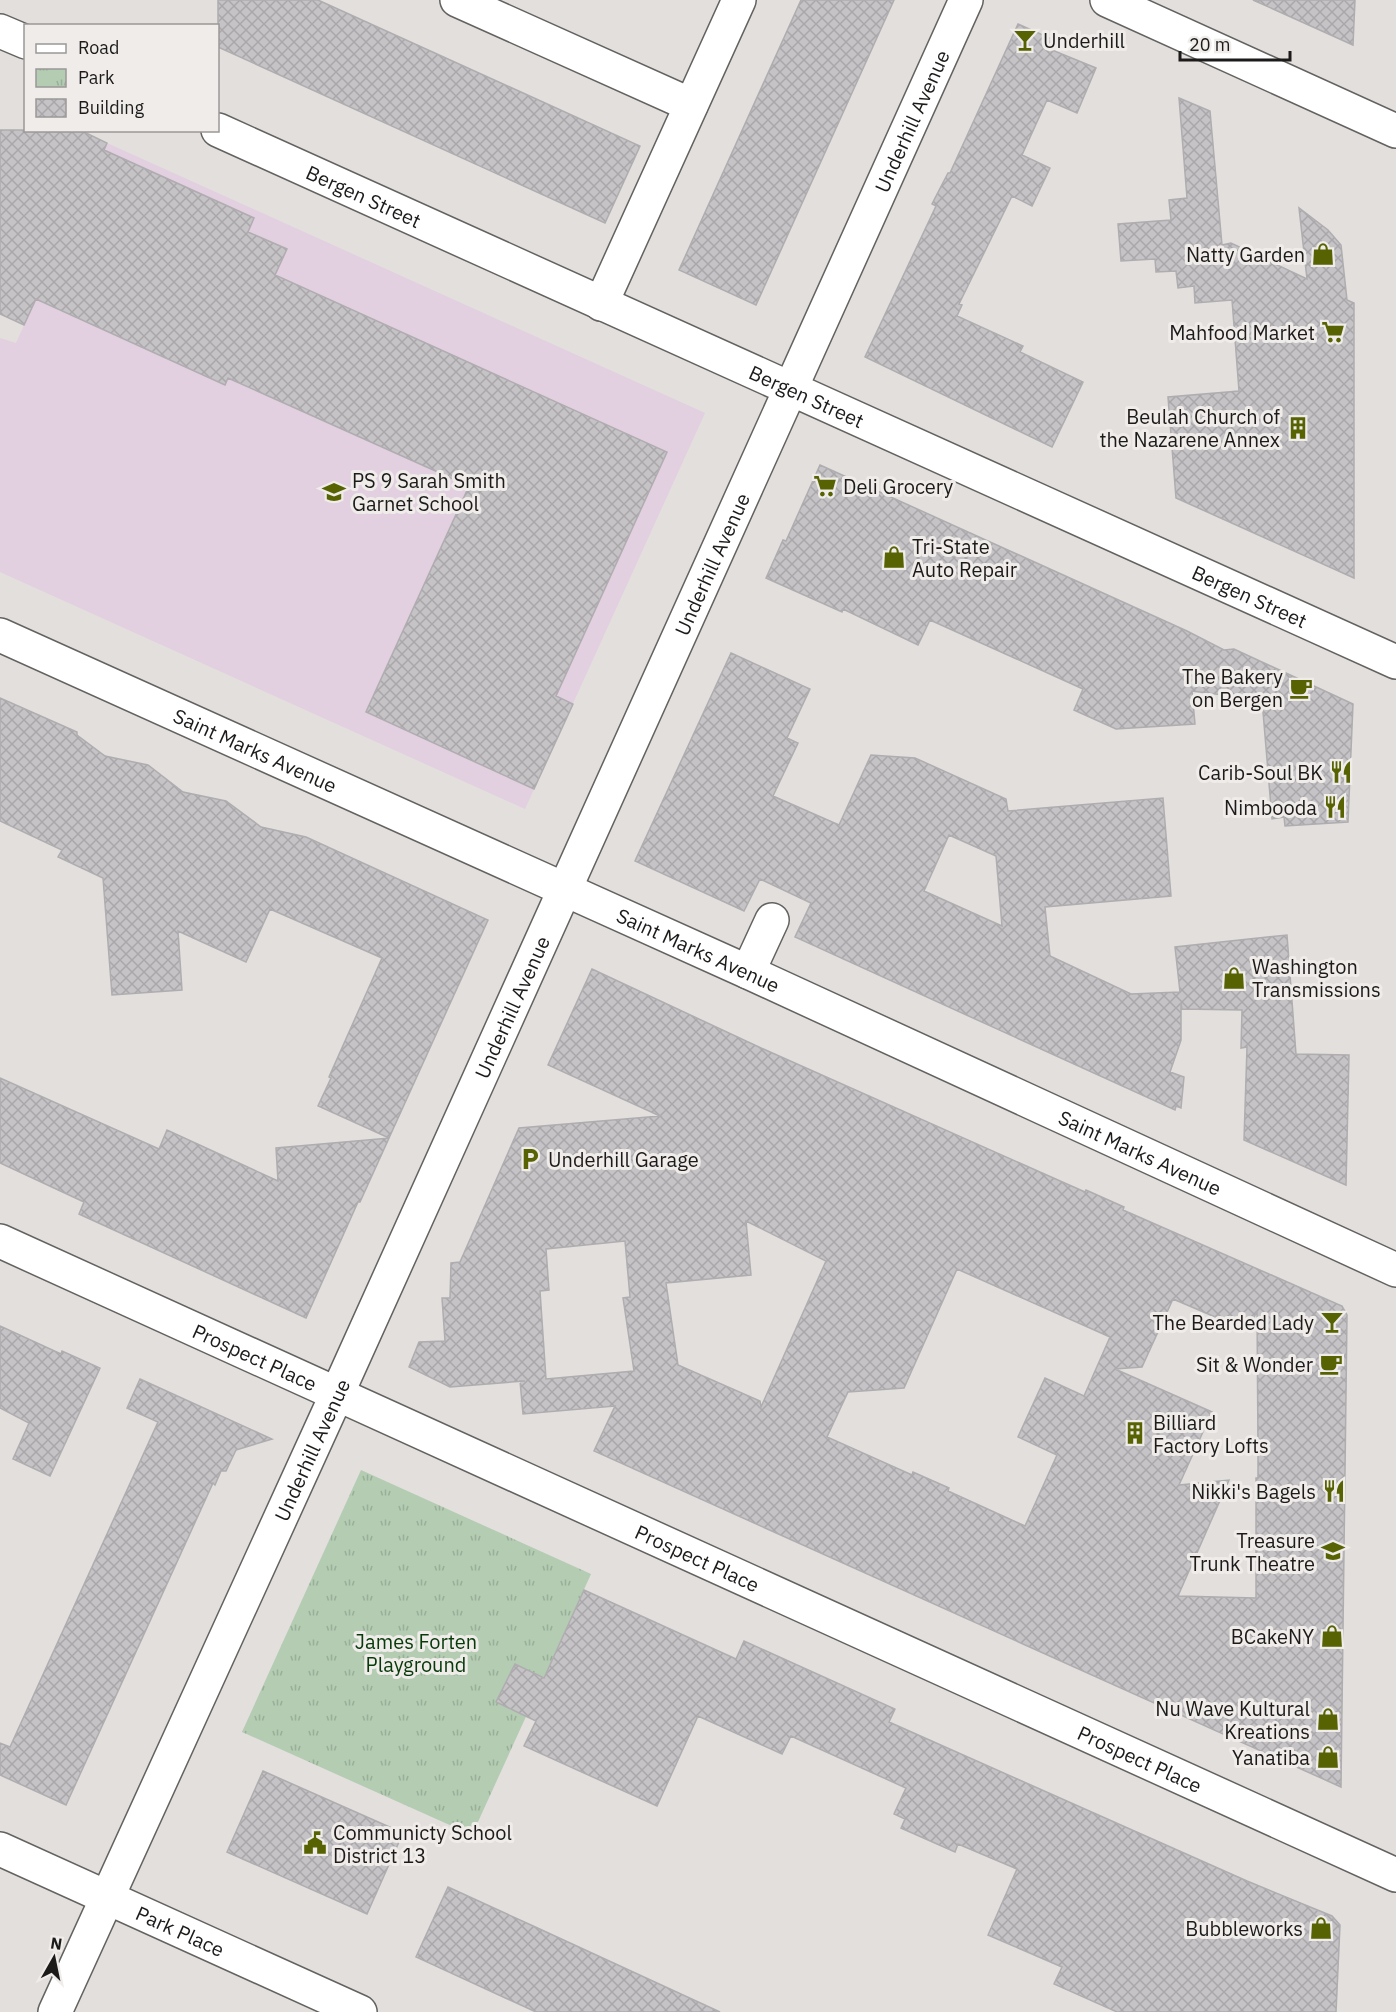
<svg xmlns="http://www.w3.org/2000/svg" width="1396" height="2012" viewBox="0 0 1396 2012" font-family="'IBM Plex Sans',sans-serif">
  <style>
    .education { fill: #e2cfe0 }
    .park { fill: url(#park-tufts) }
    .building { fill: url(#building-cross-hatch); stroke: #afadaf; stroke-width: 1.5; fill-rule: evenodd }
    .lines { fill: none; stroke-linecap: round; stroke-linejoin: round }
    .minor-casing { stroke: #646260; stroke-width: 36 }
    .minor { stroke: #fff; stroke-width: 33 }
    .labels { text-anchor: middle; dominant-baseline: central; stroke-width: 6; stroke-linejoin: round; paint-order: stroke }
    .poi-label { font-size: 20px; fill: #1c1b1a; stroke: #efecea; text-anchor: end }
    .street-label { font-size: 20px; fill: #1c1b1a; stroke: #efecea }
    .park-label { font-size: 20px; fill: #063a09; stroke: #efecea }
  </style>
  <defs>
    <pattern id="park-tufts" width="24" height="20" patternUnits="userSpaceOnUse" patternTransform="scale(1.5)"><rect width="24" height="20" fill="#b3ccb2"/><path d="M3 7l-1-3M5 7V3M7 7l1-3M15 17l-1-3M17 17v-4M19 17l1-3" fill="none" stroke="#99af98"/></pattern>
    <pattern id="building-cross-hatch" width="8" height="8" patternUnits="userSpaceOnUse" patternTransform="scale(1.5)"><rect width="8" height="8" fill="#c5c3c5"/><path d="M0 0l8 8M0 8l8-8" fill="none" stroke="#a9a7a9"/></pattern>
  </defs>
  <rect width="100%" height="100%" fill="#e2dfdd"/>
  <path class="education" d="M107 143 705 413 525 809 0 572V338L16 343Z"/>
  <path class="park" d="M361 1470 591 1574 472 1835 242 1732Z"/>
  <path class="building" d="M218 0H318L640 146 605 223 218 47Z
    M801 0H894L756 305 679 270Z
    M1253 0H1355L1353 45Z
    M1018 24 1052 39 1047 48 1096 68 1077 113 1047 100 1022 155 1050 168 1032 206 1012 196 959 304 962 305 957 316 1023 346 1020 352 1083 382 1052 447 865 357 936 206 932 204 948 173H950Z
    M1179 98 1210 111 1222 245 1231 243 1307 279 1299 208 1328 230 1341 245 1347 300 1354 303V578L1176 498 1168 397 1239 391 1232 300 1195 303 1194 286 1178 288 1176 271 1156 272 1155 259 1121 261 1118 224 1171 220 1169 200 1187 198Z
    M0 130H80L107 143 104 150 254 218 248 232 287 249 275 275 667 452 556 696 573 704 534 789 366 712 469 486 228 378 225 385 36 299 24 325 0 314Z
    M820 465 1187 631 1224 650 1234 649 1353 704 1348 822 1285 826 1284 817 1272 819 1262 700 1192 691 1195 724 1116 729 1074 710 1083 689 930 620 918 645 843 609 842 612 766 578 783 540 786 541Z
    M731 653 810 689 787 738 798 743 773 796 839 825 871 755 915 758 1006 799 1008 811 1163 798 1171 896 1045 907 1050 956 1131 994 1180 992 1175 947 1287 935 1296 1054 1349 1055 1346 1185 1244 1140 1247 1047 1241 1048 1242 1010 1182 1009 1181 1003V1040L1170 1072 1184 1077 1181 1108 1176 1106 1175 1110 795 937 811 903 760 879 744 911 635 861ZM949 835 996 856 1002 926 924 891Z
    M0 698 77 732V735L105 756 148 765 183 792 226 801 261 827 306 837 488 920 389 1138 318 1106 331 1078 329 1077 382 958 270 909 246 962 178 931 182 990 112 995 103 878 58 857 62 850 0 821Z
    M592 969 761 1048 1085 1192 1086 1190 1124 1207 1123 1210 1342 1306 1347 1315 1341 1787 594 1451 615 1406 523 1414 520 1381H525L450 1387 409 1367 419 1342 445 1341 442 1298H450L451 1263 460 1262 519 1128 660 1116 548 1065ZM746 1221 826 1261 761 1407 760 1401 678 1365 666 1283 751 1275ZM625 1241 630 1297 623 1298 634 1371 546 1379 540 1291 549 1290 546 1249ZM957 1269 1110 1337 1084 1396 1045 1378 1018 1437 1057 1455 1025 1526 948 1491 949 1488 913 1472 912 1475 827 1437 848 1392 904 1388ZM1173 1299 1248 1331 1257 1311 1258 1448V1478H1256V1598L1178 1596 1229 1480 1179 1485 1212 1412 1115 1369 1142 1367Z
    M0 1078 159 1149 167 1130 278 1181 276 1148 389 1138 360 1202H358L306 1318 79 1214 84 1202 0 1163Z
    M0 1326 61 1354 62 1351 100 1368 50 1476 13 1459 29 1423 0 1408Z
    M140 1379 272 1439 236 1450 226 1471H221L215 1485 213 1483 66 1805 0 1775V1743L10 1747 158 1422 127 1408Z
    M584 1590 736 1659 744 1641 895 1709 889 1722 1247 1881 1332 1916 1340 1925 1336 2012H1117L1054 1984 1062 1967 988 1935 1017 1869 958 1844 955 1852 901 1828 905 1819 894 1814 906 1788 791 1736 782 1754 698 1716 657 1806 524 1746 536 1721 496 1702 515 1664 544 1678Z
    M263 1771 403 1833 367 1914 227 1852Z
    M448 1887 531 1925 720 2012H536L416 1957Z"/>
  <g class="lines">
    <g class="minor-casing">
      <g id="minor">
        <path d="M457 0 691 105"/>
        <path d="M1107 0 1396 131"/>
        <path d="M0 31 26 42"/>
        <path id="s1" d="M218 130 1396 662"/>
        <path d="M601 304 739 0"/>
        <path id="s2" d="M0 635 748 972 1396 1270"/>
        <path d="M748 972 772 920"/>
        <path id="s3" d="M0 1241 1396 1875"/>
        <path id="s4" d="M0 1849 360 2012"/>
        <path id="s5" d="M55 2012 337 1394 966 0"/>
      </g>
    </g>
    <use href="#minor" class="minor"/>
  </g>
  <defs>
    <g id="bar-bare" transform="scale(1.8)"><path d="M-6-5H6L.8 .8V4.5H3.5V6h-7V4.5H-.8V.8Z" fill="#576203" stroke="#efecea" stroke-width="2.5" paint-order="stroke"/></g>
    <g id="shop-bare" transform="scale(1.8)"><path d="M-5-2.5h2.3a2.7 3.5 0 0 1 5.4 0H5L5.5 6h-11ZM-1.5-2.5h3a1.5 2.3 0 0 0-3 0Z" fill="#576203" stroke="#efecea" stroke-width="2.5" paint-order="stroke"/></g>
    <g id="supermarket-bare" transform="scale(1.8)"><path d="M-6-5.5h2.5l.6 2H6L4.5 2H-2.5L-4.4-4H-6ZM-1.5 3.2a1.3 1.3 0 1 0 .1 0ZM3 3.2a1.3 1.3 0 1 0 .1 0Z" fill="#576203" stroke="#efecea" stroke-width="2.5" paint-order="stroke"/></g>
    <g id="building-bare" transform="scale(1.8)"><path d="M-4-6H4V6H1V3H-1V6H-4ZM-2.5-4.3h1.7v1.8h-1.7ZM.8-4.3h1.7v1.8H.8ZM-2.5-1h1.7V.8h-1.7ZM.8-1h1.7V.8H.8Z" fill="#576203" stroke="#efecea" stroke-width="2.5" paint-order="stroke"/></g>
    <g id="school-bare" transform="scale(1.8)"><path d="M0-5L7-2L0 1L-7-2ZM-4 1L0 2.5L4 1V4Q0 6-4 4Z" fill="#576203" stroke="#efecea" stroke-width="2.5" paint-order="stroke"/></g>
    <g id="cafe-bare" transform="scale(1.8)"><path d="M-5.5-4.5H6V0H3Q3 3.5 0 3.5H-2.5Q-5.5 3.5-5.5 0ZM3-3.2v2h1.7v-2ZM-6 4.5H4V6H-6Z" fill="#576203" stroke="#efecea" stroke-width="2.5" paint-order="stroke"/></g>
    <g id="restaurant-bare" transform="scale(1.8)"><path d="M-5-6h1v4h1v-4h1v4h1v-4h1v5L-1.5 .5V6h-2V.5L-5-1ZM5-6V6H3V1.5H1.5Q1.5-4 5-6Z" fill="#576203" stroke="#efecea" stroke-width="2.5" paint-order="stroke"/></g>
    <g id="parking-bare" transform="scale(1.8)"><path d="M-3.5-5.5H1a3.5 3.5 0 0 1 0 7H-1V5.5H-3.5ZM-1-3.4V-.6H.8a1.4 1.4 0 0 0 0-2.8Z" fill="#576203" stroke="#efecea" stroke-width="2.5" paint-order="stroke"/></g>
    <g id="civic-bare" transform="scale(1.8)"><path d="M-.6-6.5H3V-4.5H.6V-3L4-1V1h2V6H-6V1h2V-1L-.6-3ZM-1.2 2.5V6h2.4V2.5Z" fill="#576203" stroke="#efecea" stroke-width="2.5" paint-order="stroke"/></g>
  </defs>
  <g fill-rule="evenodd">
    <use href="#bar-bare" x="1025" y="40"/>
    <use href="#shop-bare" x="1323" y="254"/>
    <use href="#supermarket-bare" x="1333" y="332"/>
    <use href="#building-bare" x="1298" y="428"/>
    <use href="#supermarket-bare" x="825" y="486"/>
    <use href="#school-bare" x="334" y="492"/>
    <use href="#shop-bare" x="894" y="557"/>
    <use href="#cafe-bare" x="1301" y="688"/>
    <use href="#restaurant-bare" x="1341" y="772"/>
    <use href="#restaurant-bare" x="1335" y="807"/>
    <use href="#shop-bare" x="1234" y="978"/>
    <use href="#parking-bare" x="530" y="1159"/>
    <use href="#bar-bare" x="1332" y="1322"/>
    <use href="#cafe-bare" x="1331" y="1364"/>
    <use href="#building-bare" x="1135" y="1433"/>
    <use href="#restaurant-bare" x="1334" y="1491"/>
    <use href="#school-bare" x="1333" y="1551"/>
    <use href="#shop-bare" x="1332" y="1636"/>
    <use href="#shop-bare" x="1328" y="1719"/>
    <use href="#shop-bare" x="1328" y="1757"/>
    <use href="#civic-bare" x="315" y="1843"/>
    <use href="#shop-bare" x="1321" y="1928"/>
  </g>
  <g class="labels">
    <g class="poi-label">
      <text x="1043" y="40" text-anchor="start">Underhill</text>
      <text x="1305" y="254">Natty Garden</text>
      <text x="1315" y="332">Mahfood Market</text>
      <text x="1280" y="416">Beulah Church of<tspan x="1280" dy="23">the Nazarene Annex</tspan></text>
      <text x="352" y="480" text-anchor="start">PS 9 Sarah Smith<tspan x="352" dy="23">Garnet School</tspan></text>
      <text x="843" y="486" text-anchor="start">Deli Grocery</text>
      <text x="912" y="546" text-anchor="start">Tri-State<tspan x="912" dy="23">Auto Repair</tspan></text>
      <text x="1283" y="676">The Bakery<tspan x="1283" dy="23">on Bergen</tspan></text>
      <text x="1323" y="772">Carib-Soul BK</text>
      <text x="1317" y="807">Nimbooda</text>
      <text x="1252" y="966" text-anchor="start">Washington<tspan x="1252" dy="23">Transmissions</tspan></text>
      <text x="548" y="1159" text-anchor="start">Underhill Garage</text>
      <text x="1314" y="1322">The Bearded Lady</text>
      <text x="1313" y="1364">Sit &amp; Wonder</text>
      <text x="1153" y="1422" text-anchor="start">Billiard<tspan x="1153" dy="23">Factory Lofts</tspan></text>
      <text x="1316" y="1491">Nikki's Bagels</text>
      <text x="1315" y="1540">Treasure<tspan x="1315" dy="23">Trunk Theatre</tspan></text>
      <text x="1314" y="1636">BCakeNY</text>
      <text x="1310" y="1708">Nu Wave Kultural<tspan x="1310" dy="23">Kreations</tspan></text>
      <text x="1310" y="1757">Yanatiba</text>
      <text x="333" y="1832" text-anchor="start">Communicty School<tspan x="333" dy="23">District 13</tspan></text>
      <text x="1303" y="1928">Bubbleworks</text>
    </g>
    <g class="street-label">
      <text stroke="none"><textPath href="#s5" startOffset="2076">Underhill Avenue</textPath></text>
      <text stroke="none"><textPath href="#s1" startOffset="160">Bergen Street</textPath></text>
      <text stroke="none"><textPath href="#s1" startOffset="646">Bergen Street</textPath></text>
      <text stroke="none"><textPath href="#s5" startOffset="1590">Underhill Avenue</textPath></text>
      <text stroke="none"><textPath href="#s1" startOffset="1132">Bergen Street</textPath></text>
      <text stroke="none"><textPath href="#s2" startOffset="280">Saint Marks Avenue</textPath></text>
      <text stroke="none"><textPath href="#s2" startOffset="766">Saint Marks Avenue</textPath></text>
      <text stroke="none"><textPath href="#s5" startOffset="1104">Underhill Avenue</textPath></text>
      <text stroke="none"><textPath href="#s2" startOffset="1252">Saint Marks Avenue</textPath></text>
      <text stroke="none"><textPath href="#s3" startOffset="280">Prospect Place</textPath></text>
      <text stroke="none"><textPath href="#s5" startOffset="618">Underhill Avenue</textPath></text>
      <text stroke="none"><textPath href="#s3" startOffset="766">Prospect Place</textPath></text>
      <text stroke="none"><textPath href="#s3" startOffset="1252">Prospect Place</textPath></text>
      <text stroke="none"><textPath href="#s4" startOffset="198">Park Place</textPath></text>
    </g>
    <g class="park-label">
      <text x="416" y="1641">James Forten<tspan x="416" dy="23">Playground</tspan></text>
    </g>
  </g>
  <rect x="24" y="24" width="195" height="108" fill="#efecea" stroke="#9b9897" stroke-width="1.5"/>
  <rect x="36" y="44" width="30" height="9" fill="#ffffff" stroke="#9b9897" stroke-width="1.5"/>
  <text x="78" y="54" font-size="18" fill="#1c1b1a">Road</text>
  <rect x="36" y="69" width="30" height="18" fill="url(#park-tufts)" stroke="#9b9897" stroke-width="1.5"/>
  <text x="78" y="84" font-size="18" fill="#1c1b1a">Park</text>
  <rect x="36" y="99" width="30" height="18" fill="url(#building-cross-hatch)" stroke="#9b9897" stroke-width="1.5"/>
  <text x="78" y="114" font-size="18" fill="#1c1b1a">Building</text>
  <g transform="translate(54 1958) rotate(9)" stroke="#efecea" stroke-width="4.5" paint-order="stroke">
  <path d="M0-4.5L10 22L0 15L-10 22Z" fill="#1c1b1a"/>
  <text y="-9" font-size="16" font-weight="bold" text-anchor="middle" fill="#1c1b1a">N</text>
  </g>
  <path d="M1180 51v9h110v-9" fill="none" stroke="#1c1b1a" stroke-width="3"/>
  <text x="1189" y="51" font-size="18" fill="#1c1b1a" stroke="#efecea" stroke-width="4.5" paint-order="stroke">20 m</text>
</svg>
